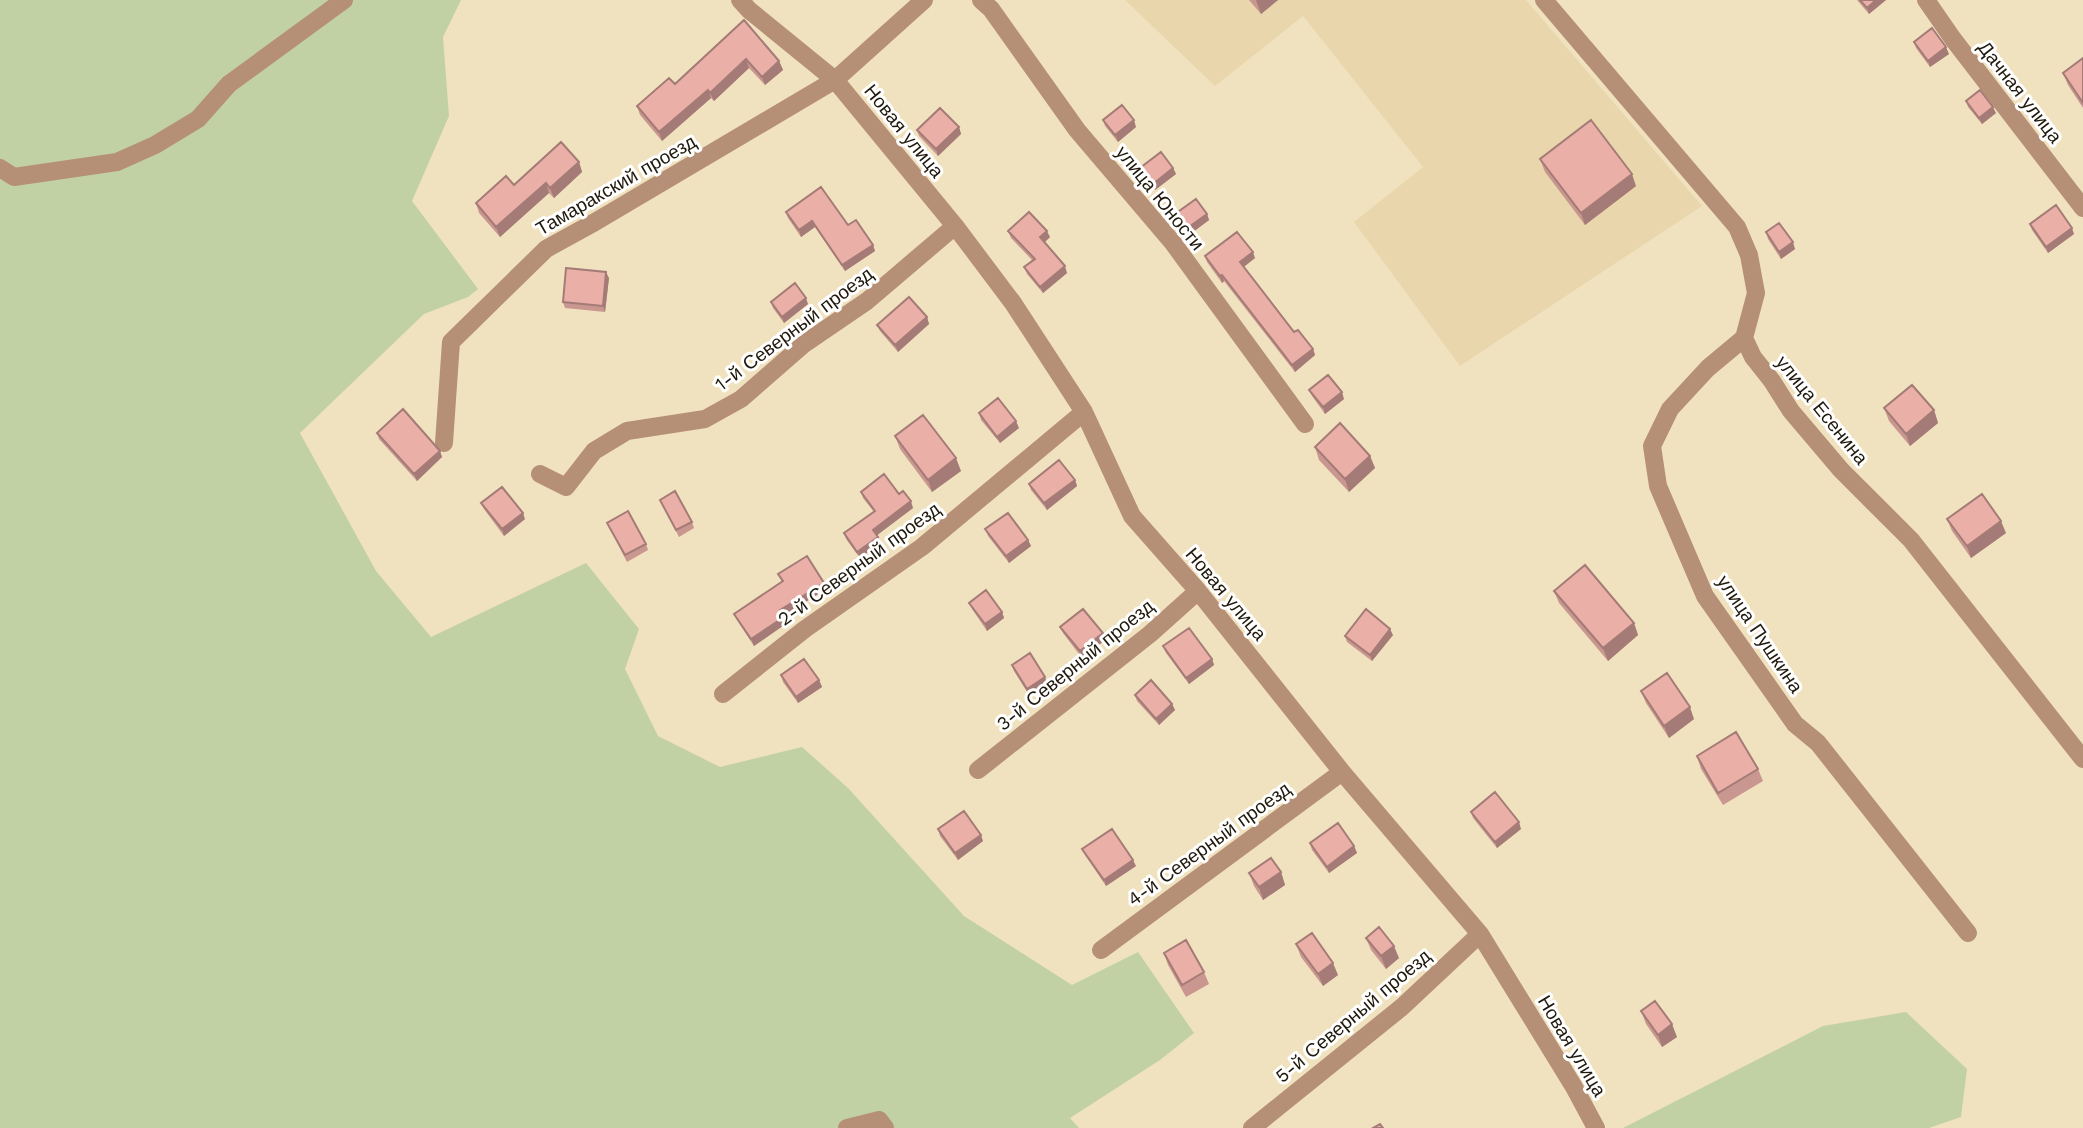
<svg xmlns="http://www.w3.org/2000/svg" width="2083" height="1128" viewBox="0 0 2083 1128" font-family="'Work Sans',sans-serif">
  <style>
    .built { fill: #e9d6ac }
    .green { fill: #c1d1a3 }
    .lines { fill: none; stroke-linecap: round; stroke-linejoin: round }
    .minor { stroke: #b68f77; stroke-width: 18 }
    .wall { fill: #c99790 }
    .shaded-wall { fill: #a47b76 }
    .building { fill: #eab0a8; stroke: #a47b76; stroke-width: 2 }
    .labels { text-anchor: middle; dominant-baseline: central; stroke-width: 6; stroke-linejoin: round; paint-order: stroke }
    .street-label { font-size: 19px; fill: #1f190c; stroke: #fff }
  </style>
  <rect width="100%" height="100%" fill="#f1e2bf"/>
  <path class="built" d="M1125 0H1526L1702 206 1460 366 1354 222 1423 167 1303 16 1215 86Z"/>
  <path class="green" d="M0 0H461L443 37 449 116 412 201 478 289 468 297 424 314 300 433 376 571 431 637 586 563 639 629 625 669 658 736 720 767 802 747 848 788 964 916 1072 985 1138 952 1194 1033 1160 1060 1070 1118 1079 1128H0Z
    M1906 1012 1967 1069 1961 1117 1929 1128H1623L1823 1026Z"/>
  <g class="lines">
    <path class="minor" d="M740 0 749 10 835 80 955 226 1013 303 1084 412 1132 516 1198 591 1342 772 1480 934 1574 1087 1596 1128
      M981 0 991 9 1077 130 1173 243 1305 424
      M1544 0 1737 227 1749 255 1756 293 1744 338 1753 357 1772 381 1791 411 1841 470 1911 540 2083 759
      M1926 0 1953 39 2083 208
      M0 168 14 177 117 162 155 145 198 119 229 84 344 0
      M1744 338 1708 368 1670 409 1652 446 1658 486 1705 596 1795 724 1818 743 1968 933
      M444 443 451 342 546 249 595 222 835 80 924 0
      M540 474 566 487 594 451 627 431 705 419 741 399 804 344 867 301 955 226
      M723 694 805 629 922 547 1084 412
      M978 770 1150 634 1198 591
      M1101 950 1342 772
      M847 1128 879 1120 885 1128
      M1252 1128 1402 1007 1480 934"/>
  </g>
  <path class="wall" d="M1249 0H1278L1261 14Z
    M1857 0H1886L1869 14Z
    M744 20 779 61 783 70 765 85 749 68 714 101 711 98 662 141 640 115 637 106 675 84Z
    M1914 42 1949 54 1930 67 1916 48Z
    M2083 58V108L2068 85 2063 73Z
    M1966 101 1996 113 1982 124 1968 107Z
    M1103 120 1136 127 1118 142 1105 126Z
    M959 127 961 134 938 156 919 136 917 130Z
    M1540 159 1636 186 1585 225 1545 172Z
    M579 162 582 172 554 198 549 193 500 237 479 213 476 203 514 185Z
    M1140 168H1173L1176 174 1155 190 1143 174Z
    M786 212 848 225 873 245 875 251 845 271 815 227 801 237 788 218Z
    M1175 214H1207L1209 220 1189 235 1178 221Z
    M2030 224 2074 234 2048 253 2032 230Z
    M1008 231 1050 237 1044 242 1067 273 1043 293 1027 274 1024 267 1032 260 1011 238Z
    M1766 232 1795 249 1781 259 1768 239Z
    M1205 256 1255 258 1244 267 1294 332 1313 349 1315 355 1295 372 1224 281 1222 283 1207 262Z
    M609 278 605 312 565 308 563 302Z
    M771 302 808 304 784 323 773 308Z
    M927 317 929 324 898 352 880 331 877 325Z
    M1309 390 1344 399 1325 414 1312 396Z
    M1884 408 1934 410 1938 423 1910 446 1889 421Z
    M979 413 1019 428 1000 443 981 420Z
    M377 433 440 451 442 457 417 481 379 439Z
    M895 436 961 471 932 492 900 449Z
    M1315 447 1370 456 1375 468 1349 492 1319 460Z
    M1075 480 1077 486 1047 510 1031 490 1029 484Z
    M861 492 899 494 913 508 877 535 881 543 860 558 846 539 844 533 874 512 863 498Z
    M660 500 692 522 694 528 679 537Z
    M481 503 525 519 504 536 484 509Z
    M1947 519 2006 533 1971 558 1952 531Z
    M607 523 646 544 648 550 627 562Z
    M985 529 1028 540 1031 546 1009 563 988 536Z
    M778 574 826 589 784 616 787 623 754 646 737 620 734 614 782 582Z
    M1554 591 1634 623 1638 635 1608 661 1559 603Z
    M969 603 1002 612 1004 618 987 631 972 609Z
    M1060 627 1105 640 1082 658 1063 633Z
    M1393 635 1372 661 1347 642 1345 636Z
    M1163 646 1212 659 1214 665 1189 684 1166 653Z
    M1012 665 1047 683 1029 695 1014 671Z
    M781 675 819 680 822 687 798 703 783 682Z
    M1641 691 1694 719 1669 738 1646 703Z
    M1135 695 1172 704 1175 710 1159 725 1137 701Z
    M1697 756 1758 769 1763 781 1723 805 1701 769Z
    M1471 812 1521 829 1497 848 1473 818Z
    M938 829 983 841 958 860 940 836Z
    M1310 843 1354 846 1357 853 1329 873 1312 850Z
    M1082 849 1136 866 1106 886 1085 855Z
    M1281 872 1285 885 1263 900 1254 886 1249 873Z
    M1366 938 1399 958 1386 969 1371 950Z
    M1296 944 1338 975 1323 986 1301 957Z
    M1164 953 1204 972 1209 984 1186 997 1168 965Z
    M1641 1011 1677 1037 1662 1047 1646 1024Z"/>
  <path class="shaded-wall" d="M1256 0H1278L1261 14Z
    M1876 0H1886L1869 14 1867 8Z
    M1946 47 1949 54 1930 67 1928 61Z
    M746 59 749 68 714 101 710 93Z
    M779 61 783 70 765 85 762 77Z
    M708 90 711 98 662 141 659 132Z
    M1993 107 1996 113 1982 124 1979 118Z
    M1134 120 1136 127 1118 142 1115 135Z
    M959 127 961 134 938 156 936 149Z
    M579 162 582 172 554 198 550 188Z
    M1173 168 1176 174 1155 190 1153 184Z
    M1632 174 1636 186 1585 225 1581 213Z
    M546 183 549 193 500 237 496 227Z
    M1207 214 1209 220 1189 235 1186 229Z
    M812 221 815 227 801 237 799 230Z
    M2072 228 2074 234 2048 253 2046 247Z
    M1047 231 1050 237 1043 244 1040 237Z
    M1793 242 1795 249 1781 259 1779 252Z
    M873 245 875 251 845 271 842 265Z
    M1253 252 1255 258 1242 268 1240 262Z
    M1065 266 1067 273 1043 293 1040 287Z
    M606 272 609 278 605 312 603 306Z
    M1222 275 1224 281 1222 283 1220 276Z
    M806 298 808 304 784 323 782 317Z
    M927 317 929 324 898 352 895 345Z
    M1313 349 1315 355 1295 372 1292 365Z
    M1342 392 1344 399 1325 414 1323 407Z
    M1934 410 1938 423 1910 446 1906 434Z
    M1016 421 1019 428 1000 443 997 437Z
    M440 451 442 457 417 481 414 474Z
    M1370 456 1375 468 1349 492 1345 479Z
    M956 458 961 471 932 492 928 480Z
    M1075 480 1077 486 1047 510 1044 503Z
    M911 501 913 508 876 536 873 530Z
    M523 513 525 519 504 536 502 529Z
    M2001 521 2006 533 1971 558 1967 546Z
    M878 537 881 543 860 558 857 552Z
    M1028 540 1031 546 1009 563 1006 556Z
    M824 583 826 589 782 617 780 610Z
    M1002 612 1004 618 987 631 985 624Z
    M784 617 787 623 754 646 751 639Z
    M1634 623 1638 635 1608 661 1603 648Z
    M1390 629 1393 635 1372 661 1370 655Z
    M1103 633 1105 640 1082 658 1080 651Z
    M1212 659 1214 665 1189 684 1186 678Z
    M1045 677 1047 683 1029 695 1027 689Z
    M819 680 822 687 798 703 796 697Z
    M1172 704 1175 710 1159 725 1156 719Z
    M1690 707 1694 719 1669 738 1664 726Z
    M1519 822 1521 829 1497 848 1495 842Z
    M981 835 983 841 958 860 955 853Z
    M1354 846 1357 853 1329 873 1327 867Z
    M1133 860 1136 866 1106 886 1104 880Z
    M1281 872 1285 885 1263 900 1259 887Z
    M1394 946 1399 958 1386 969 1381 956Z
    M1333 963 1338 975 1323 986 1318 974Z
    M1672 1024 1677 1037 1662 1047 1658 1035Z"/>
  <path class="building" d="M1860 0H1876L1867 8Z
    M744 20 779 61 762 77 746 59 710 93 708 90 659 132 637 106 669 78 675 84Z
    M1932 28 1946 47 1928 61 1914 42Z
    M2083 58V103L2063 73Z
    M1980 90 1993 107 1979 118 1966 101Z
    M1122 105 1134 120 1115 135 1103 120Z
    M940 108 959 127 936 149 917 130Z
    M1591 120 1632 174 1581 213 1540 159Z
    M561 142 579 162 550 188 546 183 496 227 476 203 506 176 514 185Z
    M1161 152 1173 168 1153 184 1140 168Z
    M821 187 848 225 856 220 873 245 842 265 812 221 799 230 786 212Z
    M1196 199 1207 214 1186 229 1175 214Z
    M2056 205 2072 228 2046 247 2030 224Z
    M1029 212 1047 231 1040 237 1065 266 1040 287 1024 267 1035 259 1008 231Z
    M1779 223 1793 242 1779 252 1766 232Z
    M1237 232 1253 252 1240 262 1294 332 1298 330 1313 349 1292 365 1222 275 1220 276 1205 256Z
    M566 268 606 272 603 306 563 302Z
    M795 283 806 298 782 317 771 302Z
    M909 297 927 317 895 345 877 325Z
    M1328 375 1342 392 1323 407 1309 390Z
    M1912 385 1934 410 1906 434 1884 408Z
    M998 398 1016 421 997 437 979 413Z
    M403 409 440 451 414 474 377 433Z
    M923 415 956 458 928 480 895 436Z
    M1340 423 1370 456 1345 479 1315 447Z
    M1059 460 1075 480 1044 503 1029 484Z
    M884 474 899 494 903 491 911 501 873 530 878 537 857 552 844 533 875 511 861 492Z
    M502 487 523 513 502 529 481 503Z
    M675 491 692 522 676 530 660 500Z
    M1982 494 2001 521 1967 546 1947 519Z
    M628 511 646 544 625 555 607 523Z
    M1008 513 1028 540 1006 556 985 529Z
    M807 556 824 583 780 610 784 617 751 639 734 614 783 581 778 574Z
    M1585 565 1634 623 1603 648 1554 591Z
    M986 590 1002 612 985 624 969 603Z
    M1083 609 1103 633 1080 651 1060 627Z
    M1366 609 1390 629 1370 655 1345 636Z
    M1189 628 1212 659 1186 678 1163 646Z
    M1030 653 1045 677 1027 689 1012 665Z
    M804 659 819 680 796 697 781 675Z
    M1667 673 1690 707 1664 726 1641 691Z
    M1151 680 1172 704 1156 719 1135 695Z
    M1736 732 1758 769 1718 793 1697 756Z
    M1495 792 1519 822 1495 842 1471 812Z
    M964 811 981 835 955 853 938 829Z
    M1338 823 1354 846 1327 867 1310 843Z
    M1112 829 1133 860 1104 880 1082 849Z
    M1271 858 1281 872 1259 887 1249 873Z
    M1379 927 1394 946 1381 956 1366 938Z
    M1312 933 1333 963 1318 974 1296 944Z
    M1186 940 1204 972 1182 985 1164 953Z
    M1655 1001 1672 1024 1658 1035 1641 1011Z
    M1380 1124 1383 1128H1373Z"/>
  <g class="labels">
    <g class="street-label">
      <text transform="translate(2020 92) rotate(52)">Дачная улица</text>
      <text transform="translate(904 131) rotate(51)">Новая улица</text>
      <text transform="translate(616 185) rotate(-30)">Тамаракский проезд</text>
      <text transform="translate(1160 198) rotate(51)">улица Юности</text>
      <text transform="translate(794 329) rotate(-37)">1-й Северный проезд</text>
      <text transform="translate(1822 410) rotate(51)">улица Есенина</text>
      <text transform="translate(859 564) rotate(-36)">2-й Северный проезд</text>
      <text transform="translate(1226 594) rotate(50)">Новая улица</text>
      <text transform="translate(1760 634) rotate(56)">улица Пушкина</text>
      <text transform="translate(1075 665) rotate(-39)">3-й Северный проезд</text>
      <text transform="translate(1209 844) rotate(-36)">4-й Северный проезд</text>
      <text transform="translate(1353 1016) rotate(-40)">5-й Северный проезд</text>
      <text transform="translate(1572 1046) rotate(59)">Новая улица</text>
    </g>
  </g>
</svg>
